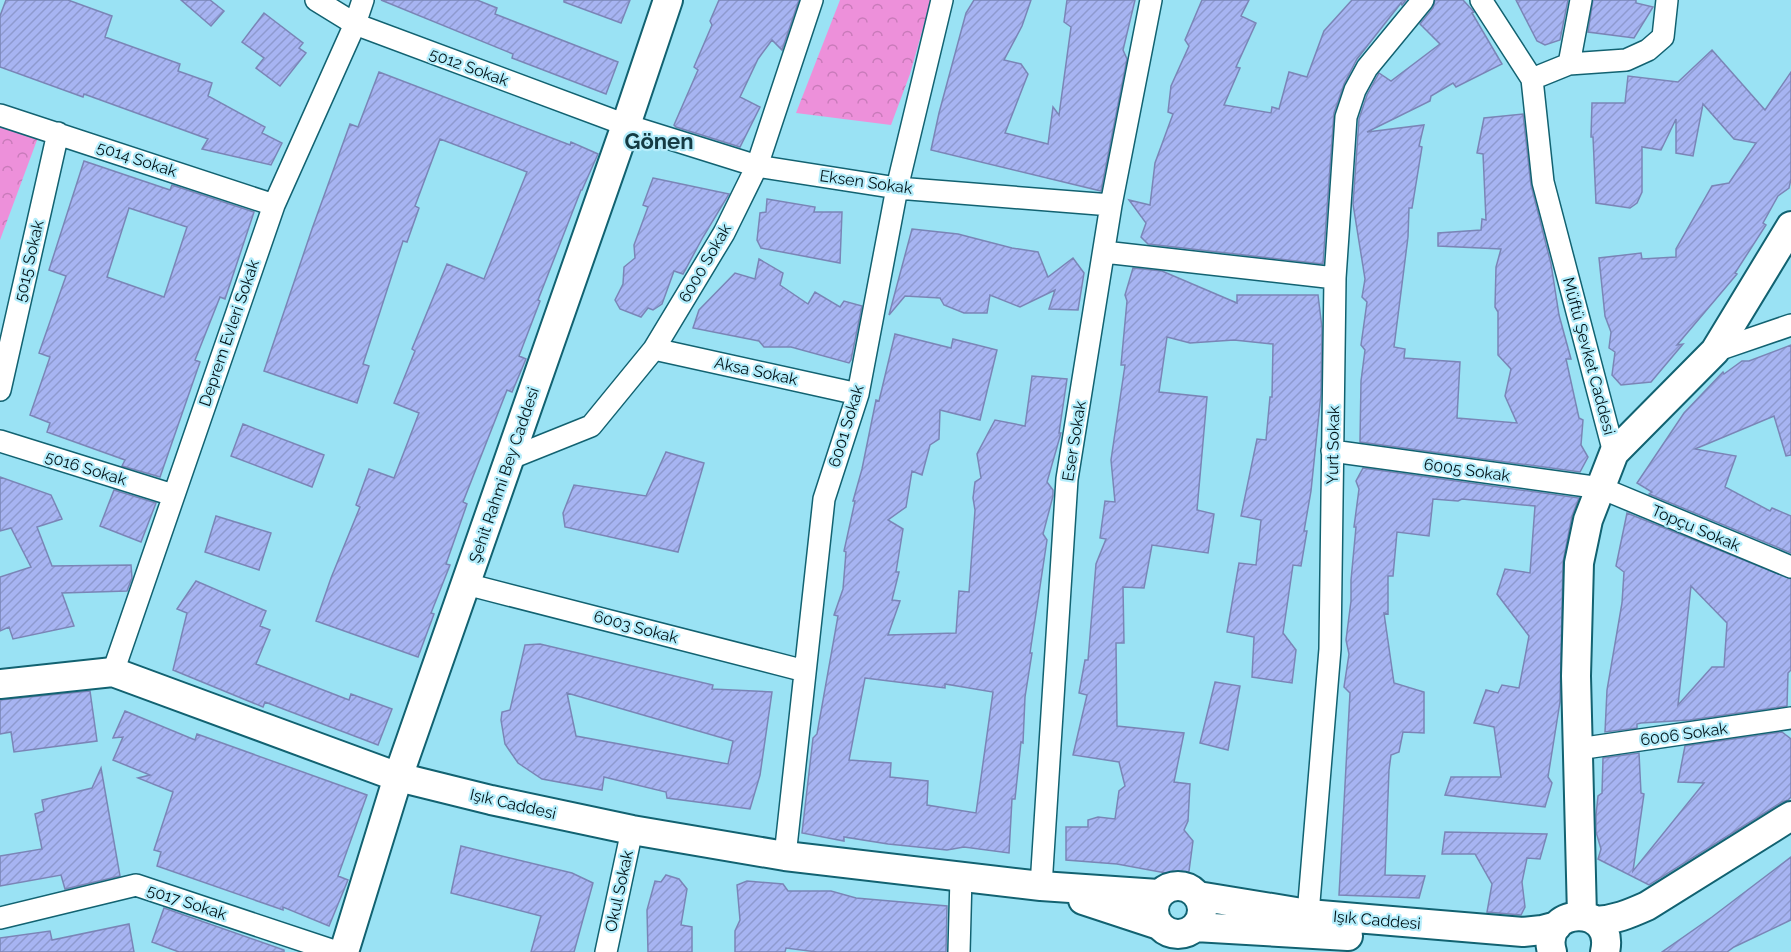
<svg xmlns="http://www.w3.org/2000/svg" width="1791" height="952" viewBox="0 0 1791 952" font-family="Raleway,sans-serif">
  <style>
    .forest { fill: url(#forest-crowns) }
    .building { fill: url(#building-hatch); stroke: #7a85b6; stroke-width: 1.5; fill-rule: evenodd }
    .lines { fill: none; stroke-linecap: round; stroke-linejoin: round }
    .street-casing { stroke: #126271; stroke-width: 24 }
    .secondary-casing { stroke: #126271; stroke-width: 32 }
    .street { stroke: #fff; stroke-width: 21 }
    .secondary { stroke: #fff; stroke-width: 28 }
    .labels { text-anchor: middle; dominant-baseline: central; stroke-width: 4.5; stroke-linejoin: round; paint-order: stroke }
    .street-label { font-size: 16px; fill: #001318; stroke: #b5edfb }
    .district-label { font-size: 22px; font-weight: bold; fill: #153b43; stroke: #b5edfb }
  </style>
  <defs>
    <pattern id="forest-crowns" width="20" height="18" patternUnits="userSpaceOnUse" patternTransform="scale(1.5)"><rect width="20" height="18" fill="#ed90da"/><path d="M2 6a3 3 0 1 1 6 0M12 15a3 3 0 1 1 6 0" fill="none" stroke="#c97bba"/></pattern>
    <pattern id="building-hatch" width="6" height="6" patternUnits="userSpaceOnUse" patternTransform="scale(1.5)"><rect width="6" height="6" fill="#a7b4f2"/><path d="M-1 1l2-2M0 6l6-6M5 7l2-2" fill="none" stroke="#8e9acf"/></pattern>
  </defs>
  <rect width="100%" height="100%" fill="#9ae2f4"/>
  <path class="forest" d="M840 0H931L910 74 891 125 796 113Z
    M0 121 40 132 0 240Z"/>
  <path class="building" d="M6 0H68L112 16 105 37 180 64 178 71 212 83 208 96 265 127 262 133 282 143 271 165 202 149 208 139 84 94 83 97 0 67V16Z
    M181 0H210L224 11 211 26Z
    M381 0H477L497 8 495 14 618 62 606 94 512 58 513 54Z
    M564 0H630L621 23 564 2Z
    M719 0H799L782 50 772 40 758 59 740 97 760 107 740 147 676 127 674 125 698 70 694 67 712 25 710 21Z
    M974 0H1031L1022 26 1004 60 1021 64 1028 74 1005 133 1048 144 1053 107 1059 115 1071 27 1064 22 1067 0H1135L1123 50 1127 59 1101 191 931 150 939 113 966 13Z
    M1202 0H1249L1241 16 1256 23 1236 67 1240 68 1224 105 1271 113 1272 107 1279 109 1289 72 1307 77 1324 31 1352 0H1406L1402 5 1401 3 1357 59 1344 84 1334 113 1323 264 1148 244 1141 237 1146 223 1129 200 1150 205 1155 163 1173 114 1168 112 1171 86 1189 46 1185 40Z
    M1435 0H1463L1474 12 1472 13 1502 64 1456 87 1453 83 1431 96 1430 101 1367 132 1424 125 1419 146 1422 147 1412 208H1409L1408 237 1394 347 1405 349 1404 358 1460 362 1457 418 1517 423 1505 396 1511 369 1498 355V312L1495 307 1496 267 1501 249 1438 246V233L1481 230 1482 219 1486 220 1483 154 1477 153 1484 118 1523 114 1531 185 1551 264 1559 315 1571 359H1566L1579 418 1583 420 1581 445 1588 457 1580 472 1360 442 1361 381 1365 350 1361 345 1367 302 1362 297 1365 279 1353 204 1359 119 1367 95 1379 73 1391 81 1440 44 1420 24 1433 8Z
    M1516 0H1568L1560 40 1545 45 1537 41Z
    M1593 0H1636V3L1653 7 1634 38 1588 32Z
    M264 13 303 43 299 48 306 53 280 86 256 68 264 58 242 42Z
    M1712 50 1765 110 1791 72V179L1789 188 1778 196 1763 223 1766 225 1735 273 1737 274 1677 345 1683 344 1651 382 1621 385 1612 375 1615 352 1609 348 1611 332 1605 316 1599 258 1641 253 1642 259 1676 257V249L1712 186 1729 183 1756 143 1734 139 1703 104 1693 156 1676 153V119L1661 150 1642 147V192L1637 203 1630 208 1596 203 1593 137H1591L1592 103H1625L1628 76 1678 82Z
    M379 72 570 145 571 142 598 154 582 190H581L538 300 540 301 519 356 526 359 512 392 507 390 463 502 467 504 446 564 450 565 431 613 434 614 418 657 316 621 331 578 360 507 356 505 369 469 394 478 419 413 394 403 415 351 412 349 447 264 484 279 527 172 440 139 415 206 419 208 407 242 403 241 363 364 369 366 357 403 264 371 312 229 350 124 358 127Z
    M84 161 170 190 172 185 254 212 225 299 220 297 195 360 200 362 160 477 122 466 125 460 47 432 50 423 30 415 50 357 39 353 66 276 49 270ZM129 208 187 227 164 297 107 277Z
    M653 178 729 194 703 237 683 274 674 271 662 304 653 310 648 308 641 317 620 309 615 300 623 284 624 267 635 258 634 245 648 207 643 205Z
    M767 199 815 207 814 212H842L840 263 761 248 757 240 760 213 766 212Z
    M912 229 958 234 1012 248 1038 252 1048 277 1073 258 1084 273 1078 310 1049 309 1055 290 1020 307 990 295 987 313H964L944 305 940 298 905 296 889 315Z
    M759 259 783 273 780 285 808 304 815 292 840 307 844 301 862 306 851 360 849 363 791 347H764L759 341 693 328 699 310 735 273 755 279Z
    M1133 268 1162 271 1237 303V295H1318L1322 328 1321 394 1311 491 1304 531H1307L1301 566 1293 565 1283 633 1296 650 1292 683 1252 677 1254 637 1227 632 1239 563 1256 565 1261 520 1241 516 1257 439 1266 440 1270 397H1272L1273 344 1234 340 1190 343 1167 337 1159 392 1207 397 1197 510 1214 514 1208 553 1152 545 1144 588 1123 587 1124 643H1116L1117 726 1184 733 1174 782 1190 784 1188 821 1184 830 1193 841 1189 871 1182 876 1117 864 1066 860V827H1088V820L1098 817 1115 819 1119 791 1125 786 1119 762 1073 755 1087 695 1079 693 1085 660H1088L1096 564 1106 539 1100 538 1105 501 1115 502 1111 460 1125 365H1121L1127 301 1125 295Z
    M895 334 951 348 953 339 997 350 980 420 940 410 939 439 930 445 922 475 912 471 906 507 888 520 903 529 896 572H899L892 600 900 601 888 635 956 633 959 591 969 592 975 510 973 498 975 482 981 478 977 454 995 420 1025 426 1032 376 1067 379 1059 433H1061L1047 482 1053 490V496L1043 534 1047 540 1030 653H1032L1025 697 1023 743 1021 742 1015 799H1012L1009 853 964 847 947 850 888 844 844 837V841L802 833 813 738 817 734 838 616 834 615 843 589 846 552 844 551 855 501H853L862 469 876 400 879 401ZM865 678 945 688V684L993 692 976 813 927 805 928 781 890 777 891 763 849 760Z
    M1791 345V455L1786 456 1774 416 1695 449 1736 456 1725 487 1770 511 1772 508 1791 516V553L1649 494 1652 492 1637 483 1684 413 1723 372 1724 374 1742 361H1749Z
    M243 424 324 455 312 487 231 456Z
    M666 452 704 463 678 552 565 527 563 513 574 485 646 496Z
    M1363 468 1579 498 1572 516 1563 562 1560 702 1548 777 1552 783 1545 807 1445 795 1451 777H1501L1494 727 1474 723 1486 690 1498 693 1502 685 1519 688 1529 636 1497 594 1505 569 1530 573 1535 506 1462 499 1458 501 1433 499 1429 536 1397 532 1393 576H1388V614L1384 613 1394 683 1424 692V733L1403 732 1399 752 1391 755 1389 770 1385 875 1425 876 1419 898 1339 895 1350 693 1344 687 1349 654 1346 640 1351 601V580L1356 527H1354L1359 489 1356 481Z
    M0 477 51 495 62 519 37 527 52 566 131 565 132 578 127 591 62 593 74 626 13 639 9 627 0 631V577L31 567 11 528 0 531Z
    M114 490 156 503 141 542 100 526Z
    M1627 513 1791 579V670L1788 673 1787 706 1690 720 1641 723 1637 724V728L1605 732 1607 690 1622 603 1624 572 1616 566ZM1691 586 1727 623 1724 667H1712L1678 705Z
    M216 516 271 533 259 570 205 552Z
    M196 581 266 611 260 626 270 630 256 664 349 700 351 694 392 709 378 745 265 702 263 707 173 670 187 613 177 609Z
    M540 644 713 685 712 689 772 692 760 775 750 809 667 798 666 792 604 777 602 790 542 779 518 763 505 744 501 720 502 712 510 710 525 645ZM567 693 733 741 728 764 576 736Z
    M1215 682 1240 686 1228 750 1200 743Z
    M90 691 97 741 14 752 11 732 0 734V700Z
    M125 711 195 740 197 734 367 795 338 876 348 880 329 926 283 907V910L157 866 161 852 154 850 173 792 138 778 150 775 113 760 123 737 113 738Z
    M1782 732 1791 739V797L1788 800 1782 802 1649 885 1598 859 1601 849 1596 832V815L1598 796 1602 793 1603 758 1639 753 1641 793 1644 794 1633 871 1704 783 1678 782 1685 746Z
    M101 768 120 876 65 889 61 875 0 886V856L42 849 35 814 44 811 42 800 92 788Z
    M1445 832 1547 834 1540 859 1527 858 1522 882 1525 907 1521 915 1487 912 1492 884 1475 854H1442Z
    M461 846 572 873 593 883 574 952H531L541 916 451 893Z
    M1791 857V920L1734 947 1727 952H1662L1712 917Z
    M666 875 679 879 687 889 681 925 692 927V952H648L647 910 655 881 661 882Z
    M747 881 783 884 788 891H831L856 898 947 906 946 952H817L786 948 785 952H735V931L740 920 737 885Z
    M164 908 284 950V952H179L152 942Z
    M129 924 134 952H0V938L50 931 52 940Z"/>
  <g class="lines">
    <g class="street-casing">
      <path id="street" d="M316 0 355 24 626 125 757 166 897 188 1111 205
        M1481 0 1532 79
        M1581 0 1569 64 1532 79 1543 182 1614 453
        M1569 64 1626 60 1648 50 1663 37 1667 0
        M0 115 274 205
        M1104 252 1335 278
        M654 349 858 394
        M1715 351 1791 325
        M0 390 58 133
        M0 441 173 495
        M1332 451 1601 488 1791 567
        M511 458 591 426 654 349 724 233 757 166 812 0
        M466 584 805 671
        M113 672 274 205 355 24 363 0
        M1578 749 1791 718
        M785 856 824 499 858 394 897 188 942 0
        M1041 886 1067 479 1111 205 1151 0
        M1308 914 1330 649 1335 278 1346 117 1355 90 1367 68 1423 0
        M0 918 136 885 337 952
        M606 952 632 830
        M959 952 961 877"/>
    </g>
    <g class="secondary-casing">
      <path id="secondary" d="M0 684 113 672 398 777 491 800 632 830 785 856 1041 886 1158 894
        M1154 910a24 24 0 1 1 48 0a24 24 0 1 1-48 0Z
        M1198 896 1308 914 1523 932 1542 930 1557 926
        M1083 900 1159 925
        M1582 916 1576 676 1579 563 1588 520 1614 453 1715 351 1791 226
        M1595 921C1615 920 1629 914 1647 906L1791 816
        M1195 927 1348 936
        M344 952 398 777 626 125 668 0
        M1552 952C1539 907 1616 902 1605 952"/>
    </g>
    <use href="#street" class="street"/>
    <use href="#secondary" class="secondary"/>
  </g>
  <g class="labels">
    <g class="street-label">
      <text transform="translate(469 67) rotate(20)">5012 Sokak</text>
      <text transform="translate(137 159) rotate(18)">5014 Sokak</text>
      <text transform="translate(866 182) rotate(8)">Eksen Sokak</text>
      <text transform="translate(29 261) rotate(-77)">5015 Sokak</text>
      <text transform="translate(705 263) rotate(-60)">6000 Sokak</text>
      <text transform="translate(229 333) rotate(-71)">Deprem Evleri Sokak</text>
      <text transform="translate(1589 356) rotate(75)">Müftü Şevket Caddesi</text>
      <text transform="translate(756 371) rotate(12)">Aksa Sokak</text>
      <text transform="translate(846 426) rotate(-73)">6001 Sokak</text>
      <text transform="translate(1074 441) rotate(-81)">Eser Sokak</text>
      <text transform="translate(1333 445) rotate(-89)">Yurt Sokak</text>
      <text transform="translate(86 468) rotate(17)">5016 Sokak</text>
      <text transform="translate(1467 470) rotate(8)">6005 Sokak</text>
      <text transform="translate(504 475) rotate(-71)">Şehit Rahmi Bey Caddesi</text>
      <text transform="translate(1696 528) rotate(23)">Topçu Sokak</text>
      <text transform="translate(636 627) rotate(15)">6003 Sokak</text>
      <text transform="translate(1684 734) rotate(-8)">6006 Sokak</text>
      <text transform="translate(513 804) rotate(13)">Işık Caddesi</text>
      <text transform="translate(619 891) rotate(-78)">Okul Sokak</text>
      <text transform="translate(187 902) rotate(18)">5017 Sokak</text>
      <text transform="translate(1377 920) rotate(5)">Işık Caddesi</text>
    </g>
    <g class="district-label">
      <text x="659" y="141">Gönen</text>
    </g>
  </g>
</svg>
